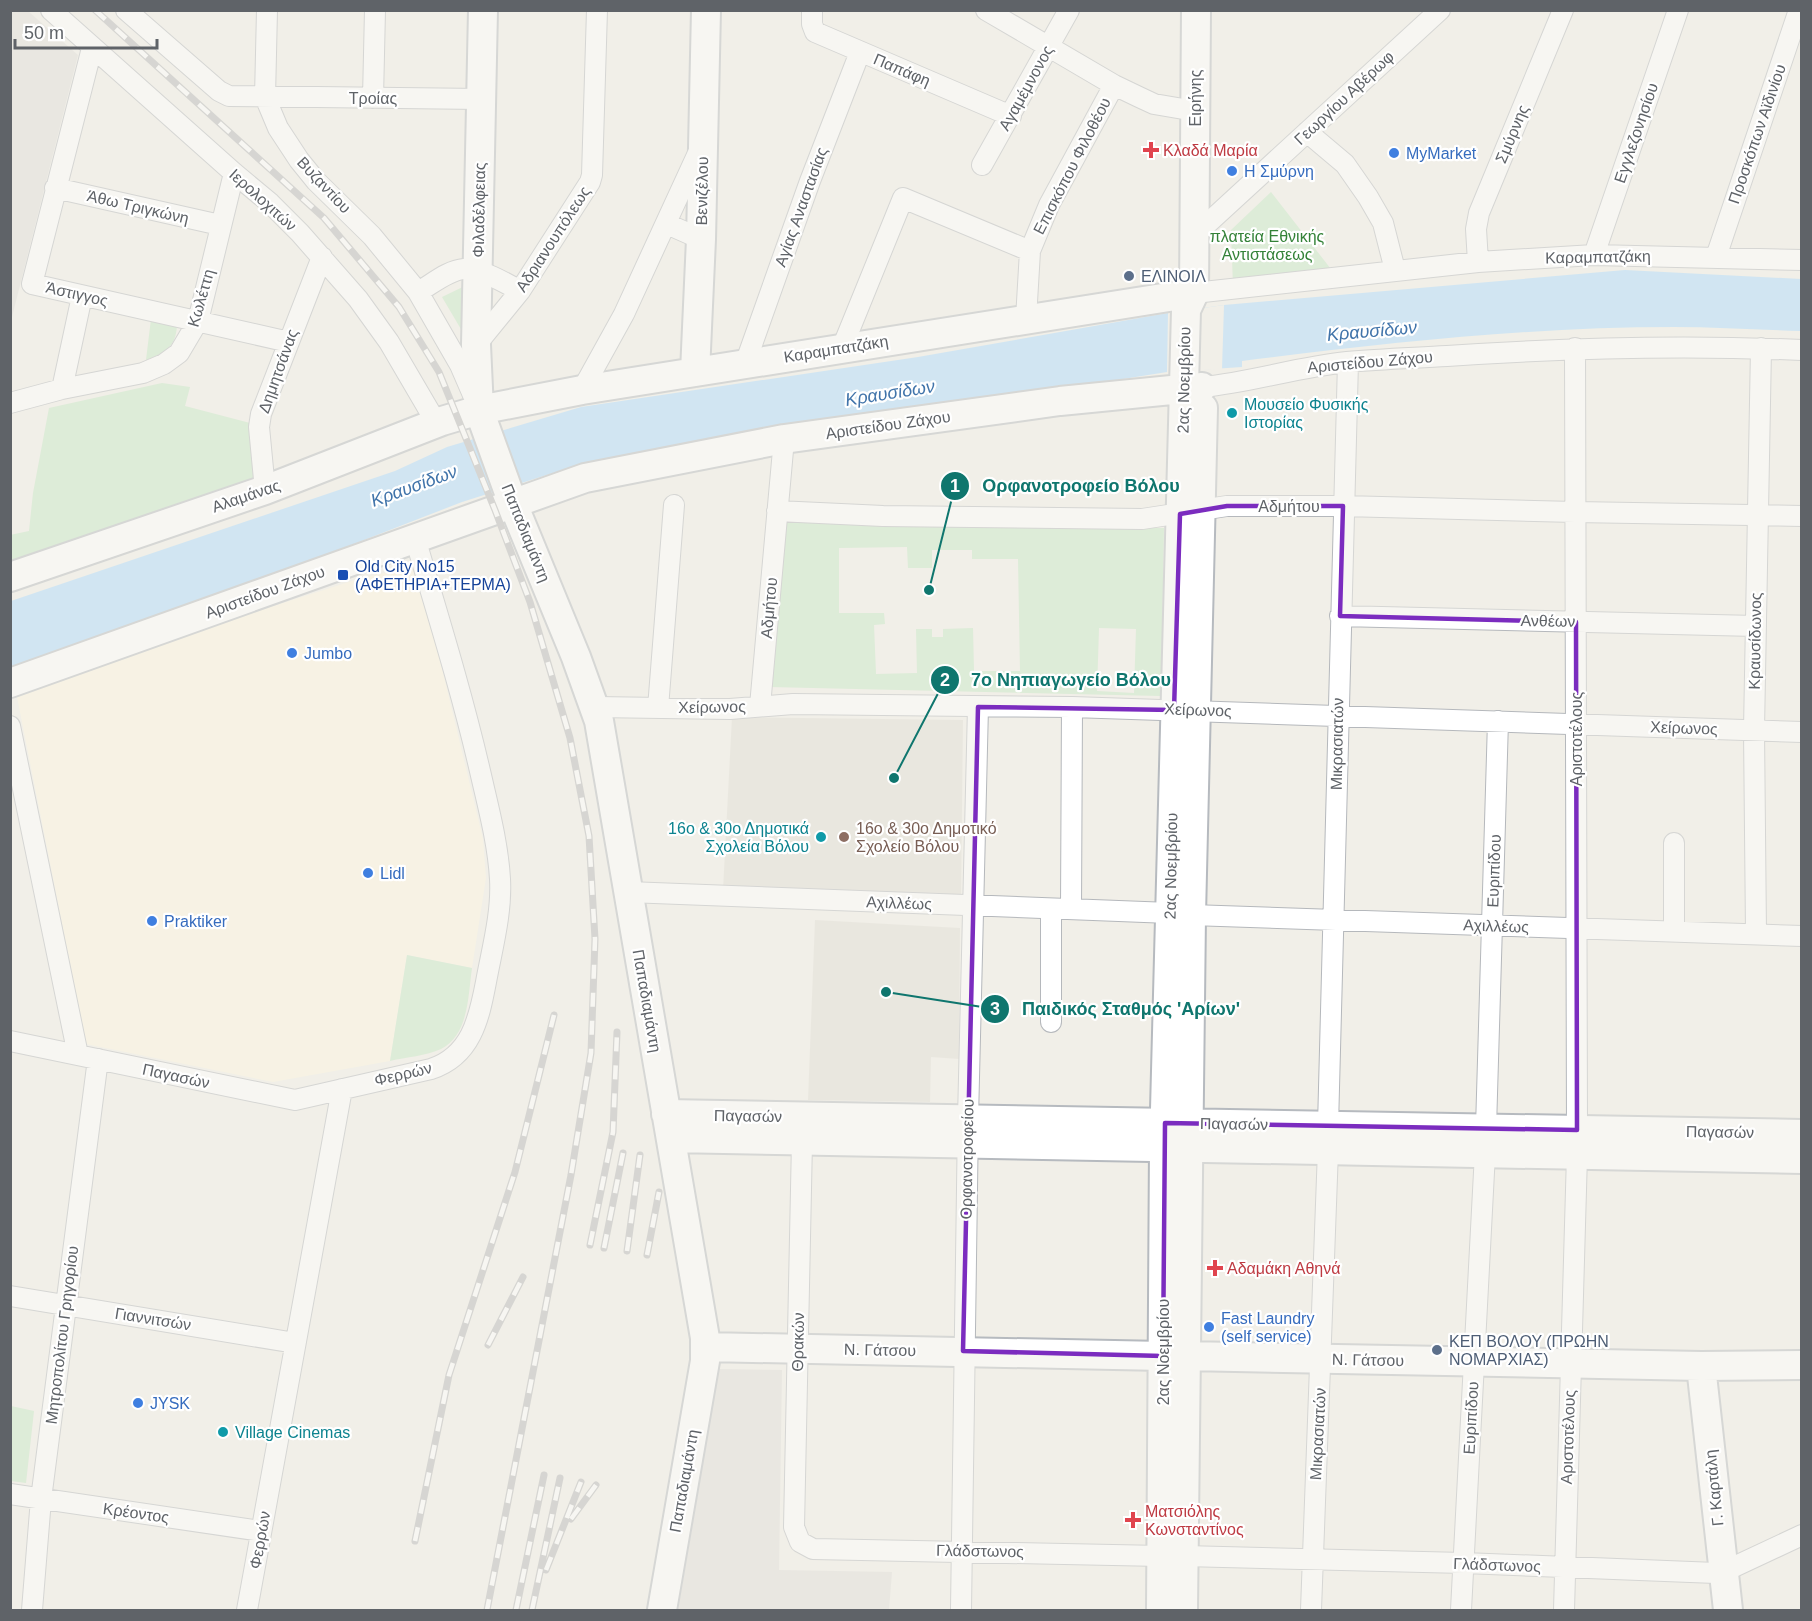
<svg xmlns="http://www.w3.org/2000/svg" width="1812" height="1621" viewBox="0 0 1812 1621" font-family="Arial,sans-serif">
  <style>
    .commercial { fill: #fef7e0 }
    .industrial { fill: #e0deda }
    .education { fill: #e1ded6 }
    .green { fill: #c5e8c5; fill-rule: evenodd }
    .water { fill: #aadaff }
    .pier { fill: #f1efe8 }
    .lines { fill: none; stroke-linecap: round; stroke-linejoin: round }
    .street-casing { stroke: #b5b8bc; stroke-width: 22 }
    .secondary-casing { stroke: #b6babf; stroke-width: 32 }
    .street { stroke: #fff; stroke-width: 20 }
    .secondary { stroke: #fff; stroke-width: 28 }
    .rail-casing { stroke: #b6b7b8; stroke-width: 7 }
    .rail { stroke: #fff; stroke-width: 4.5; stroke-dasharray: 14; stroke-linecap: butt }
    .marked { fill: none; stroke: #7b2cbf; stroke-width: 4.5; stroke-linejoin: round }
    .health-dot { fill: #e0444e; stroke: #fff; stroke-width: 2 }
    .shop-dot { fill: #3f7fe0; stroke: #fff; stroke-width: 2 }
    .service-dot { fill: #5c6f8a; stroke: #fff; stroke-width: 2 }
    .culture-dot { fill: #0f9aa8; stroke: #fff; stroke-width: 2 }
    .transit-dot { fill: #1a4fb4; stroke: #fff; stroke-width: 2 }
    .education-dot { fill: #8d6e63; stroke: #fff; stroke-width: 2 }
    .labels { text-anchor: middle; dominant-baseline: central; stroke-width: 4.5; stroke-linejoin: round; paint-order: stroke }
    .street-label { font-size: 16px; fill: #5f6368; stroke: #fff }
    .health-label { font-size: 16px; fill: #be3a42; stroke: #fff; text-anchor: start }
    .shop-label { font-size: 16px; fill: #366cbe; stroke: #fff; text-anchor: start }
    .park-label { font-size: 16px; fill: #348238; stroke: #fff }
    .service-label { font-size: 16px; fill: #4e5e75; stroke: #fff; text-anchor: start }
    .culture-label { font-size: 16px; fill: #0d838f; stroke: #fff; text-anchor: start }
    .transit-label { font-size: 16px; fill: #164399; stroke: #fff; text-anchor: start }
    .education-label { font-size: 16px; fill: #785e54; stroke: #fff; text-anchor: start }
    .water-label { font-size: 18px; font-style: italic; fill: #4174aa; stroke: #fff }
    .leader { fill: none; stroke: #0f766e; stroke-width: 2 }
    .callout-dot { fill: #0f766e; stroke: #fff; stroke-width: 2 }
    .mark-label { font-size: 18px; text-anchor: middle; font-weight: bold; fill: #fff }
    .callout-label { font-size: 18px; text-anchor: middle; font-weight: bold; fill: #0f766e; stroke: #fff; stroke-width: 4.5; stroke-linejoin: round; paint-order: stroke }
  </style>
  <rect width="100%" height="100%" fill="#f1efe8"/>
  <path class="commercial" d="M412 566 439 656 483 839 486 878 472 968 407 955 390 1061 273 1082 86 1044 16 692 176 637 355 580Z"/>
  <path class="industrial" d="M11 10 28 11 78 55 11 321Z
    M719 1369 782 1370 779 1570 892 1572 889 1610H678Z"/>
  <path class="education" d="M732 717 963 720 961 898 723 890Z
    M815 920 960 928 959 1059 931 1057 930 1102 808 1100Z"/>
  <path class="green" d="M1271 192 1334 273 1233 286 1231 230Z
    M469 284 465 336 442 297Z
    M151 319 177 325C176 347 165 353 146 360Z
    M162 383 190 387 185 406 250 423 256 483 11 567 10 535 29 531 33 493 49 408Z
    M787 516 875 522 1164 528 1161 696 770 687ZM907 547 908 568H932V550H972V559H1018L1020 671H974L973 628 943 629V637H932V629H916L917 673 876 674 874 625 885 624 884 613H839V548ZM1099 628 1136 629 1134 693 1097 691Z
    M407 955 472 968C468 995 469 1035 441 1049 426 1056 406 1057 390 1061Z
    M11 1406 34 1411 26 1483 11 1481Z"/>
  <path class="water" d="M1625 270 1801 279V331C1759 330 1716 327 1674 327 1529 327 1385 343 1242 361V367L1167 372 575 466 462 502 346 547 11 668V601L395 471 447 447 581 407 918 357 1168 313 1224 305Z"/>
  <path class="pier" d="M1224 305 1222 369 1167 372 1168 313Z"/>
  <g class="lines">
    <g class="street-casing">
      <path id="street" d="M51 10 234 173 270 203 300 233 358 299 389 342 437 424
        M126 10 219 91 229 96 481 99
        M267 10 265 97 278 128 299 160 316 181 372 236 418 292 460 365 473 395
        M812 10V24L815 32 1011 116
        M986 10 1114 85 1139 97 1154 104 1195 111
        M92 48 32 284 289 342
        M373 98 375 10
        M1307 132 1345 164 1368 197 1383 223 1395 270
        M982 165 1069 10
        M55 188 220 225
        M667 224 701 239
        M1195 235 1440 10
        M1594 255 1678 10
        M1716 257 1799 10
        M1478 262 1476 229 1479 213 1563 10
        M418 292C431 285 448 270 464 269 480 268 506 283 520 291
        M1194 293 1478 262 1594 255 1802 260
        M1026 319 1030 251 1049 205 1114 85
        M476 345 520 291 590 182 592 175 597 10
        M842 348 903 198 1030 251
        M1575 348 1577 1130
        M745 364 810 181 860 52
        M1203 387C1252 382 1298 367 1347 362 1380 359 1413 358 1447 356 1565 348 1683 345 1802 350
        M62 389 82 296
        M582 390 624 314 699 151
        M10 403 62 389 143 373 164 364 179 353 198 321 234 173
        M265 490 259 427 261 414 322 257
        M777 511 883 516 1142 519 1227 506H1343L1575 512 1802 516
        M1340 616 1756 626
        M760 706 784 439
        M595 707 730 709 793 704 1072 707 1802 732
        M658 708 674 505
        M10 726 78 1055
        M628 892 1170 913
        M1071 909 1072 707
        M1191 915 1802 936
        M1674 931V843
        M1756 933 1754 730 1761 348
        M1051 1022V909
        M10 1041 295 1100 431 1069C471 1056 479 1019 486 982 492 949 502 913 500 879 498 843 488 806 480 771 462 693 438 616 415 538
        M1328 1126 1348 362
        M1486 1128 1498 721
        M802 1141 794 1527 800 1542 813 1549 1161 1556
        M10 1296 295 1343
        M10 1494 261 1531
        M1184 1556 1464 1563 1716 1573 1723 1572 1802 1535
        M32 1610 41 1499 98 1059
        M247 1610 342 1089
        M961 1610 968 1119 978 707
        M1311 1610 1328 1150
        M1461 1610 1485 1153
        M1564 1610 1577 1155"/>
    </g>
    <g class="secondary-casing">
      <path id="secondary" d="M483 10 476 345 479 410 513 504 576 657 599 721 705 1338V1361L662 1610
        M695 372 701 239 706 10
        M10 577 265 490 442 421 479 410 582 390 1194 293
        M10 683 585 478 784 439 1060 401 1202 387
        M666 1114 1802 1134
        M671 1138 1802 1159
        M706 1347 1163 1356
        M1186 1356 1701 1366 1802 1365
        M1701 1366 1728 1610
        M1161 1610 1164 1147 1186 310 1194 293 1196 10
        M1183 1610 1191 915 1203 408"/>
    </g>
    <use href="#street" class="street"/>
    <use href="#secondary" class="secondary"/>
    <g class="rail-casing">
      <path id="rail" d="M95 10 324 218 399 307 439 372 495 510 530 602 570 738 589 836 595 939 591 1053 571 1175 487 1610
        M590 1245 613 1132 617 1032
        M604 1248 623 1153
        M627 1251 640 1155
        M647 1255 659 1192
        M488 1345 523 1277
        M571 1519 596 1485
        M415 1541 449 1375 515 1172 554 1015
        M546 1570 581 1482
        M516 1610 544 1475
        M532 1610 560 1478"/>
    </g>
    <use href="#rail" class="rail"/>
  </g>
  <path d="M0 0H1812V1621H0ZM1227 506H1343L1340 616 1576 622 1577 1130 1165 1123 1163 1356 963 1351 978 707 1174 710 1180 514Z" fill="#f1efe8" fill-opacity=".55" fill-rule="evenodd"/>
  <path class="marked" d="M1227 506H1343L1340 616 1576 622 1577 1130 1165 1123 1163 1356 963 1351 978 707 1174 710 1180 514Z"/>
  <g class="health-dot">
    <path d="M1148 141h6v6h6v6h-6v6h-6v-6h-6v-6h6z"/>
    <path d="M1212 1259h6v6h6v6h-6v6h-6v-6h-6v-6h6z"/>
    <path d="M1130 1511h6v6h6v6h-6v6h-6v-6h-6v-6h6z"/>
  </g>
  <g class="shop-dot">
    <circle cx="1394" cy="153" r="6"/>
    <circle cx="1232" cy="171" r="6"/>
    <circle cx="292" cy="653" r="6"/>
    <circle cx="368" cy="873" r="6"/>
    <circle cx="152" cy="921" r="6"/>
    <circle cx="1209" cy="1327" r="6"/>
    <circle cx="138" cy="1403" r="6"/>
  </g>
  <g class="service-dot">
    <circle cx="1129" cy="276" r="6"/>
    <circle cx="1437" cy="1350" r="6"/>
  </g>
  <g class="culture-dot">
    <circle cx="1232" cy="413" r="6"/>
    <circle cx="821" cy="837" r="6"/>
    <circle cx="223" cy="1432" r="6"/>
  </g>
  <rect class="transit-dot" x="337" y="569" width="12" height="12" rx="3"/>
  <circle class="education-dot" cx="844" cy="837" r="6"/>
  <g class="labels">
    <g class="street-label">
      <text transform="translate(902 70) rotate(23)">Παπάφη</text>
      <text transform="translate(1026 88) rotate(-61)">Αγαμέμνονος</text>
      <text x="373" y="98">Τροίας</text>
      <text transform="translate(1195 98) rotate(-90)">Ειρήνης</text>
      <text transform="translate(1344 98) rotate(-43)">Γεωργίου Αβέρωφ</text>
      <text transform="translate(1636 133) rotate(-71)">Εγγλεζονησίου</text>
      <text transform="translate(1512 134) rotate(-67)">Σμύρνης</text>
      <text transform="translate(1757 134) rotate(-71)">Προσκόπων Αϊδινίου</text>
      <text transform="translate(1072 166) rotate(-63)">Επισκόπου Φιλοθέου</text>
      <text transform="translate(324 185) rotate(47)">Βυζαντίου</text>
      <text transform="translate(702 191) rotate(-89)">Βενιζέλου</text>
      <text transform="translate(263 200) rotate(42)">Ιερολοχιτών</text>
      <text transform="translate(138 207) rotate(13)">Άθω Τριγκώνη</text>
      <text transform="translate(801 207) rotate(-70)">Αγίας Αναστασίας</text>
      <text transform="translate(479 210) rotate(-89)">Φιλαδέλφειας</text>
      <text transform="translate(553 239) rotate(-57)">Αδριανουπόλεως</text>
      <text transform="translate(1598 257) rotate(-1)">Καραμπατζάκη</text>
      <text transform="translate(77 294) rotate(13)">Άστιγγος</text>
      <text transform="translate(201 298) rotate(-74)">Κωλέττη</text>
      <text transform="translate(836 349) rotate(-9)">Καραμπατζάκη</text>
      <text transform="translate(1370 362) rotate(-5)">Αριστείδου Ζάχου</text>
      <text transform="translate(278 371) rotate(-70)">Δημητσάνας</text>
      <text transform="translate(1184 380) rotate(-89)">2ας Νοεμβρίου</text>
      <text transform="translate(888 425) rotate(-8)">Αριστείδου Ζάχου</text>
      <text transform="translate(246 496) rotate(-19)">Αλαμάνας</text>
      <text x="1289" y="506">Αδμήτου</text>
      <text transform="translate(526 533) rotate(68)">Παπαδιαμάντη</text>
      <text transform="translate(265 592) rotate(-20)">Αριστείδου Ζάχου</text>
      <text transform="translate(769 608) rotate(-85)">Αδμήτου</text>
      <text transform="translate(1548 621) rotate(1)">Ανθέων</text>
      <text transform="translate(1755 641) rotate(-89)">Κραυσίδωνος</text>
      <text transform="translate(712 707) rotate(-1)">Χείρωνος</text>
      <text transform="translate(1198 710) rotate(2)">Χείρωνος</text>
      <text transform="translate(1684 728) rotate(2)">Χείρωνος</text>
      <text transform="translate(1576 739) rotate(-90)">Αριστοτέλους</text>
      <text transform="translate(1337 744) rotate(-89)">Μικρασιατών</text>
      <text transform="translate(1171 866) rotate(-89)">2ας Νοεμβρίου</text>
      <text transform="translate(1494 871) rotate(-88)">Ευριπίδου</text>
      <text transform="translate(899 903) rotate(2)">Αχιλλέως</text>
      <text transform="translate(1496 926) rotate(2)">Αχιλλέως</text>
      <text transform="translate(647 1001) rotate(80)">Παπαδιαμάντη</text>
      <text transform="translate(403 1074) rotate(-13)">Φερρών</text>
      <text transform="translate(176 1076) rotate(12)">Παγασών</text>
      <text transform="translate(748 1116) rotate(1)">Παγασών</text>
      <text transform="translate(1234 1124) rotate(1)">Παγασών</text>
      <text transform="translate(1720 1132) rotate(1)">Παγασών</text>
      <text transform="translate(967 1159) rotate(-89)">Ορφανοτροφείου</text>
      <text transform="translate(153 1319) rotate(9)">Γιαννιτσών</text>
      <text transform="translate(62 1335) rotate(-83)">Μητροπολίτου Γρηγορίου</text>
      <text transform="translate(798 1342) rotate(-89)">Θρακών</text>
      <text transform="translate(880 1350) rotate(1)">Ν. Γάτσου</text>
      <text transform="translate(1163 1352) rotate(-90)">2ας Νοεμβρίου</text>
      <text transform="translate(1368 1360) rotate(1)">Ν. Γάτσου</text>
      <text transform="translate(1471 1418) rotate(-87)">Ευριπίδου</text>
      <text transform="translate(1318 1434) rotate(-87)">Μικρασιατών</text>
      <text transform="translate(1568 1437) rotate(-88)">Αριστοτέλους</text>
      <text transform="translate(684 1481) rotate(-80)">Παπαδιαμάντη</text>
      <text transform="translate(1714 1488) rotate(-96)">Γ. Καρτάλη</text>
      <text transform="translate(136 1513) rotate(8)">Κρέοντος</text>
      <text transform="translate(260 1540) rotate(-80)">Φερρών</text>
      <text transform="translate(980 1551) rotate(1)">Γλάδστωνος</text>
      <text transform="translate(1497 1565) rotate(2)">Γλάδστωνος</text>
    </g>
    <g class="health-label">
      <text x="1163" y="150">Κλαδά Μαρία</text>
      <text x="1227" y="1268">Αδαμάκη Αθηνά</text>
      <text x="1145" y="1511">Ματσιόλης<tspan x="1145" dy="18">Κωνσταντίνος</tspan></text>
    </g>
    <g class="shop-label">
      <text x="1406" y="153">MyMarket</text>
      <text x="1244" y="171">Η Σμύρνη</text>
      <text x="304" y="653">Jumbo</text>
      <text x="380" y="873">Lidl</text>
      <text x="164" y="921">Praktiker</text>
      <text x="1221" y="1318">Fast Laundry<tspan x="1221" dy="18">(self service)</tspan></text>
      <text x="150" y="1403">JYSK</text>
    </g>
    <g class="park-label">
      <text x="1267" y="236">πλατεία Εθνικής<tspan x="1267" dy="18">Αντιστάσεως</tspan></text>
    </g>
    <g class="service-label">
      <text x="1141" y="276">ΕΛΙΝΟΙΛ</text>
      <text x="1449" y="1341">ΚΕΠ ΒΟΛΟΥ (ΠΡΩΗΝ<tspan x="1449" dy="18">ΝΟΜΑΡΧΙΑΣ)</tspan></text>
    </g>
    <g class="culture-label">
      <text x="1244" y="404">Μουσείο Φυσικής<tspan x="1244" dy="18">Ιστορίας</tspan></text>
      <text x="809" y="828" text-anchor="end">16ο &amp; 30ο Δημοτικά<tspan x="809" dy="18">Σχολεία Βόλου</tspan></text>
      <text x="235" y="1432">Village Cinemas</text>
    </g>
    <g class="transit-label">
      <text x="355" y="566">Old City Νο15<tspan x="355" dy="18">(ΑΦΕΤΗΡΙΑ+ΤΕΡΜΑ)</tspan></text>
    </g>
    <g class="education-label">
      <text x="856" y="828">16ο &amp; 30ο Δημοτικό<tspan x="856" dy="18">Σχολείο Βόλου</tspan></text>
    </g>
    <g class="water-label">
      <text transform="translate(1372 331) rotate(-5)">Κραυσίδων</text>
      <text transform="translate(890 393) rotate(-9)">Κραυσίδων</text>
      <text transform="translate(414 486) rotate(-20)">Κραυσίδων</text>
    </g>
  </g>
  <path class="leader" d="M929 590L955 486M894 778L945 680M886 992L995 1009"/>
  <g class="callout-dot">
    <circle cx="929" cy="590" r="6"/>
    <circle cx="894" cy="778" r="6"/>
    <circle cx="886" cy="992" r="6"/>
    <circle cx="955" cy="486" r="15"/>
    <circle cx="945" cy="680" r="15"/>
    <circle cx="995" cy="1009" r="15"/>
  </g>
  <g class="mark-label">
    <text x="955" y="492">1</text>
    <text x="945" y="686">2</text>
    <text x="995" y="1015">3</text>
  </g>
  <g class="callout-label">
    <text x="1081" y="492">Ορφανοτροφείο Βόλου</text>
    <text x="1071" y="686">7ο Νηπιαγωγείο Βόλου</text>
    <text x="1131" y="1015">Παιδικός Σταθμός 'Αρίων'</text>
  </g>
  <rect width="1812" height="1621" fill="none" stroke="#5f6368" stroke-width="24"/>
  <path d="M15 39v9h142v-9" fill="none" stroke="#5f6368" stroke-width="3"/>
  <text x="24" y="39" font-size="18" fill="#5f6368" stroke="#ffffff" stroke-width="4.5" paint-order="stroke">50 m</text>
</svg>
